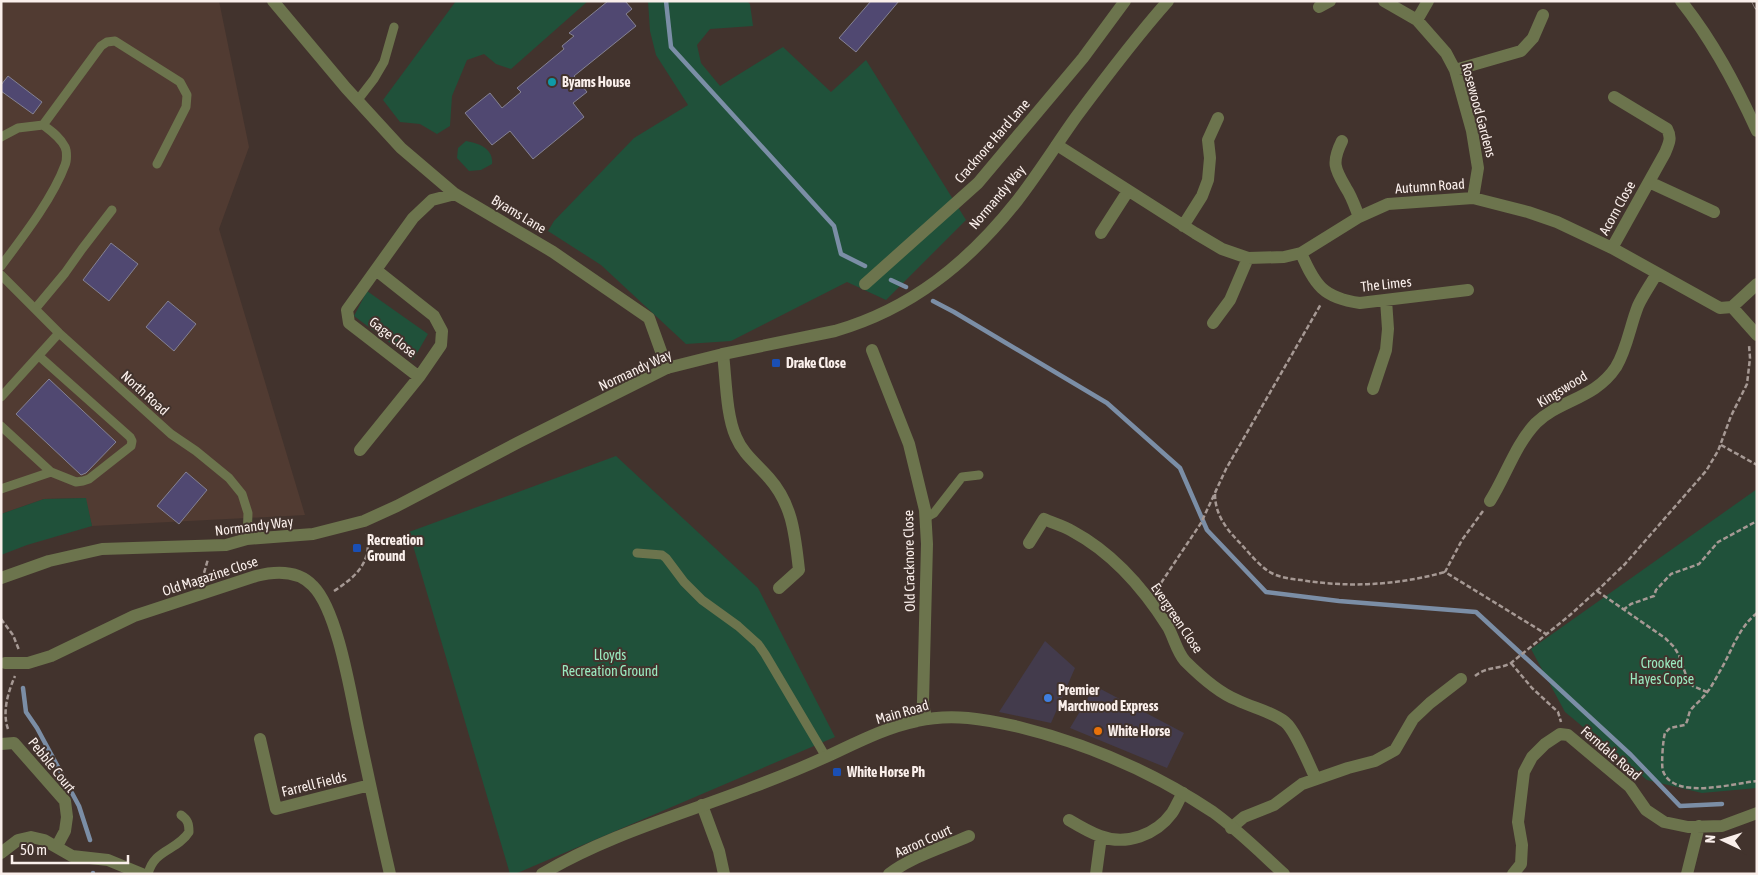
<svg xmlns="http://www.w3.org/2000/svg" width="1758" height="875" viewBox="0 0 1758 875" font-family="'Asap Condensed',sans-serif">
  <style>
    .commercial { fill: #433b4c }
    .built { fill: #513b32 }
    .green { fill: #20513a }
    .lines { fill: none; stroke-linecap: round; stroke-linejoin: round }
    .stream { stroke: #7b8ea6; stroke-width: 4.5 }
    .building { fill: #504871; stroke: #858293 }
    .path { stroke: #a69994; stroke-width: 2.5; stroke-dasharray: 5 2.5; stroke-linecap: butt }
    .service { stroke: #6c744d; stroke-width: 9 }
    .minor { stroke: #6c744d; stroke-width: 12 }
    .tertiary { stroke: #6c744d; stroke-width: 12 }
    .rail-casing { stroke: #9a8d88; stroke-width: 5.5 }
    .rail { stroke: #42332d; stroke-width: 4; stroke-dasharray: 11; stroke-linecap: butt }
    .culture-dot { fill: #0f9aa8; stroke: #42332d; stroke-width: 2 }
    .transit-dot { fill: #1a4fb4; stroke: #42332d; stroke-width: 2 }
    .shop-dot { fill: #3f7fe0; stroke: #42332d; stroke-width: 2 }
    .food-dot { fill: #e8710a; stroke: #42332d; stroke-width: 2 }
    .labels { text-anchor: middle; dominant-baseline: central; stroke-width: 4; stroke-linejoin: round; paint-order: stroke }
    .poi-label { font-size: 14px; font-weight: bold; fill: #faefeb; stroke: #42332d; text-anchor: start }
    .street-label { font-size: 14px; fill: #faefeb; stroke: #42332d }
    .park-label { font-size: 14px; fill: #9ae9bf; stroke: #42332d }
  </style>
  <rect width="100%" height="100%" fill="#42332d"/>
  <path class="commercial" d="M1045 641 1075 668 1051 723 999 712Z
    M1095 686 1184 733 1167 768 1070 728Z"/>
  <path class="built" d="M1 1H219L249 147 219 229 305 515 92 526 85 498 44 499 1 514Z"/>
  <path class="green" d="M456 1H588L511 69 496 64 484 54 467 60 452 96 450 126 437 134 420 124 400 122 383 100Z
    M648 1H747L750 4 753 26 710 29 697 45 701 63 720 86 783 47 831 92 866 60 966 220 886 300 847 282 731 341 686 344 601 265 548 231 554 221 634 138 688 105 656 55 650 31Z
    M466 141C479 143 494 149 492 164L481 170 469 171 457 158 458 148Z
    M367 291 428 334 413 360 354 316Z
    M616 456 758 588 835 737 515 874H510L409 532Z
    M1757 489V788L1702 793 1647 780 1565 712 1531 649Z
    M86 498 92 526 27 545 1 555V514L44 499Z"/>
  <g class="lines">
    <path class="stream" d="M666 1 671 47 834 226 841 254 865 266
      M891 280 906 287
      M933 301 954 312 1107 403 1180 468 1207 530 1266 592 1339 601 1476 612 1631 755 1680 806 1722 804
      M23 688 26 712 37 728 79 806 90 840
      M93 873V874"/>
  </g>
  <path class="building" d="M608 1H625L632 9 626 14 636 26 574 76 587 92 573 103 584 117 533 159 510 131 492 145 465 113 490 93 502 108 521 92 517 88 564 49 562 46 574 36 569 33Z
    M871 1H899L856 52 839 38Z
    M8 76 42 102 33 114 1 91V85Z
    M111 243 138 264 109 301 83 280Z
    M168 301 196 324 174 351 146 327Z
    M49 379 116 442 86 473 81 475 16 414Z
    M186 472 207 490 179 524 157 506Z"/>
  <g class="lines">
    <path class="path" d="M1721 445 1757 465
      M1215 494C1215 515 1227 530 1241 544 1249 553 1258 564 1268 571 1277 577 1290 579 1301 580 1349 588 1398 585 1445 572
      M1483 511 1462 540 1445 572 1546 634
      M202 580 208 559
      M1157 589 1201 523 1226 469 1321 304
      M334 591C357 576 372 562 367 533
      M1597 591 1665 638 1674 647 1679 655 1687 678 1693 686 1707 692
      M1623 610 1631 604 1654 596 1656 590 1671 574 1699 564 1718 542 1757 521
      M1757 613C1738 628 1732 651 1720 671 1715 680 1710 690 1703 697 1699 702 1693 706 1690 711 1688 716 1688 721 1685 725L1670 728 1665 733C1663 739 1661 766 1663 771 1674 801 1734 783 1757 781
      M1 619 13 635 19 650
      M1511 663 1532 688 1558 712 1561 722
      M1475 676C1487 666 1498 670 1511 663L1570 615 1601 587 1625 564 1706 471 1718 451 1731 416 1747 384 1750 358 1749 345
      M8 729C2 712 8 692 15 676"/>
    <path class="service" d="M357 101 374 79 384 62 394 27
      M1 137 18 128 43 125 101 46 107 42 115 41 180 82 187 95 186 107 157 164
      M1 266C22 238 53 198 65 165 67 161 67 151 65 147 60 137 51 131 43 125
      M1 275 59 333 171 434 196 451 229 478 242 494 248 513 247 539
      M35 309 65 273 82 249 112 210
      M39 356 130 437 132 441 131 446 89 479 83 481 76 482 51 472
      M1 397 59 333
      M1 426 51 472 1 489
      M925 518 934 513 962 477 979 475
      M637 553 662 555 666 558 684 582 702 600 738 626 758 644 765 654 826 757
      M148 874C154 849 177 851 189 832 189 824 188 820 181 815"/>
    <path class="minor" d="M273 1 346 88 401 148 455 194 553 252 649 318 667 368
      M1384 1 1417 20 1446 53 1455 70 1472 131 1478 168 1473 198
      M1319 7 1330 1
      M1417 20 1428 1
      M1455 70 1521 51 1533 38 1543 15
      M1342 141C1331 163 1335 169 1346 188 1352 197 1355 207 1359 217
      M1057 145 1195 233 1222 249 1248 258 1284 257 1301 253 1359 217 1388 204 1473 198 1528 212 1557 222 1612 248 1720 308 1732 307 1757 284
      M1649 182 1714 212
      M1183 226 1202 196 1208 180 1210 158 1208 140 1218 118
      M1101 233 1128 191
      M1612 248 1665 153C1669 143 1672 138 1667 129L1614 97
      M1301 253C1315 285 1323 298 1360 303L1468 290
      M865 284 978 183 1083 58 1125 1
      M1732 307 1757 335
      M1213 323 1230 300 1248 258
      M872 350 909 444 925 510 927 544 923 702 926 719
      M723 354C726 378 726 415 736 437 743 454 757 464 769 478 793 505 795 536 799 570L779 588
      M419 377 349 323 347 310 413 218 432 200 455 194
      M1373 389 1386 350 1388 329 1386 300
      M360 450 419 377 441 345 442 331 434 316 376 270
      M1490 501C1506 476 1515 445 1536 423 1559 400 1595 399 1616 367 1627 349 1630 326 1638 306 1643 295 1651 284 1657 273
      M1029 543 1044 519C1053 523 1064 526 1072 531 1113 553 1144 589 1168 627 1174 638 1177 652 1185 661 1199 675 1219 693 1237 700 1253 708 1271 711 1285 722 1296 731 1309 765 1316 779
      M5 663H28L51 656 134 616 256 576C276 571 298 570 313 586 338 611 351 696 359 733 369 780 379 827 390 874
      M260 739 276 809 370 785
      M1 744 14 743 65 801 67 817 65 831 57 846
      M702 805 719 851 724 874
      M1069 820C1079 826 1089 832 1100 836 1126 846 1156 835 1172 813 1176 807 1179 799 1183 793
      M1231 828 1244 817 1274 805 1302 784 1348 768 1375 761 1395 750 1413 719 1430 703 1461 679
      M1 853 18 840 31 837 44 840 72 856 108 860 142 874
      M889 874C913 856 942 848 969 836
      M1096 874 1101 837
      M1513 874 1521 864 1522 845 1518 822 1524 772 1532 757 1545 744 1560 734 1568 735 1630 787 1646 810 1664 822 1688 827 1722 826 1757 813
      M1687 874 1699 826"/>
    <path class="tertiary" d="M1681 1C1713 41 1736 85 1757 131
      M1 578 49 561 102 549 226 545 247 539 313 534 364 521 397 506 519 442 667 368 723 354 835 331C911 309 968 263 1017 201 1038 174 1056 145 1076 117 1105 78 1135 38 1168 1
      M542 874C607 835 680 815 750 788 777 778 804 767 830 755 858 742 887 727 917 721 952 713 984 719 1019 727 1088 744 1153 772 1213 812 1238 830 1261 853 1284 874"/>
    <g class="rail-casing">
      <path id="rail" d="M1754 1 1757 7"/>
    </g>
    <use href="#rail" class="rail"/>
  </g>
  <circle class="culture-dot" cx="552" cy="82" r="5"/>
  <g class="transit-dot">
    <rect x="771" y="358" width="10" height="10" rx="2.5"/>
    <rect x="352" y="543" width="10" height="10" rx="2.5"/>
    <rect x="832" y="767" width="10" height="10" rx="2.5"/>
  </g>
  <circle class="shop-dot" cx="1048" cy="698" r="5"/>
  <circle class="food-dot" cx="1098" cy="731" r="5"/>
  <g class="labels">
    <g class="poi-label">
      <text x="562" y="82">Byams House</text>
      <text x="786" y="363">Drake Close</text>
      <text x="367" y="540">Recreation<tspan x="367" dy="16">Ground</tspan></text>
      <text x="1058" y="690">Premier<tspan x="1058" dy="16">Marchwood Express</tspan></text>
      <text x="1108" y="731">White Horse</text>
      <text x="847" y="772">White Horse Ph</text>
    </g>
    <g class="street-label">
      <text transform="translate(1479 110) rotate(75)">Rosewood Gardens</text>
      <text transform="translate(992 141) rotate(-49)">Cracknore Hard Lane</text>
      <text transform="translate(1430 186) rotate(-4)">Autumn Road</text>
      <text transform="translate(997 197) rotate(-50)">Normandy Way</text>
      <text transform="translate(1617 208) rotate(-61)">Acorn Close</text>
      <text transform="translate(519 214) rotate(31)">Byams Lane</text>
      <text transform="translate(1386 284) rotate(-6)">The Limes</text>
      <text transform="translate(393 337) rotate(38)">Gage Close</text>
      <text transform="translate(635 370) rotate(-25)">Normandy Way</text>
      <text transform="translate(1562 389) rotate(-31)">Kingswood</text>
      <text transform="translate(145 393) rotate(42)">North Road</text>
      <text transform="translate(254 526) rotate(-7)">Normandy Way</text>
      <text transform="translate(909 561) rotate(-91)">Old Cracknore Close</text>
      <text transform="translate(210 576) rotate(-18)">Old Magazine Close</text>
      <text transform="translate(1177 618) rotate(56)">Evergreen Close</text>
      <text transform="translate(902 712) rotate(-16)">Main Road</text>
      <text transform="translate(1611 753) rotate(41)">Ferndale Road</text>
      <text transform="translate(52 765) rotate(51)">Pebble Court</text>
      <text transform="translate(314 784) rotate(-14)">Farrell Fields</text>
      <text transform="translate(923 841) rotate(-24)">Aaron Court</text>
    </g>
    <g class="park-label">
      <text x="610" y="655">Lloyds<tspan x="610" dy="16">Recreation Ground</tspan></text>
      <text x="1662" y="663">Crooked<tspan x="1662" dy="16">Hayes Copse</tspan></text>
    </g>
  </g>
  <rect width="1758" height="875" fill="none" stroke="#faefeb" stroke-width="5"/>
  <g transform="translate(1723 840) rotate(274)" stroke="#42332d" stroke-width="4" paint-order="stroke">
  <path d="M0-4L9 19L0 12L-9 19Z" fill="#faefeb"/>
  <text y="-8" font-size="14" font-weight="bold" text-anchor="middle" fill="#faefeb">N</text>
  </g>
  <path d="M12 855v8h116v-8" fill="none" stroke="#faefeb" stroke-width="2.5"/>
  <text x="20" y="855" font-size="15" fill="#faefeb" stroke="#42332d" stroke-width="4" paint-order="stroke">50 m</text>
</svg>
